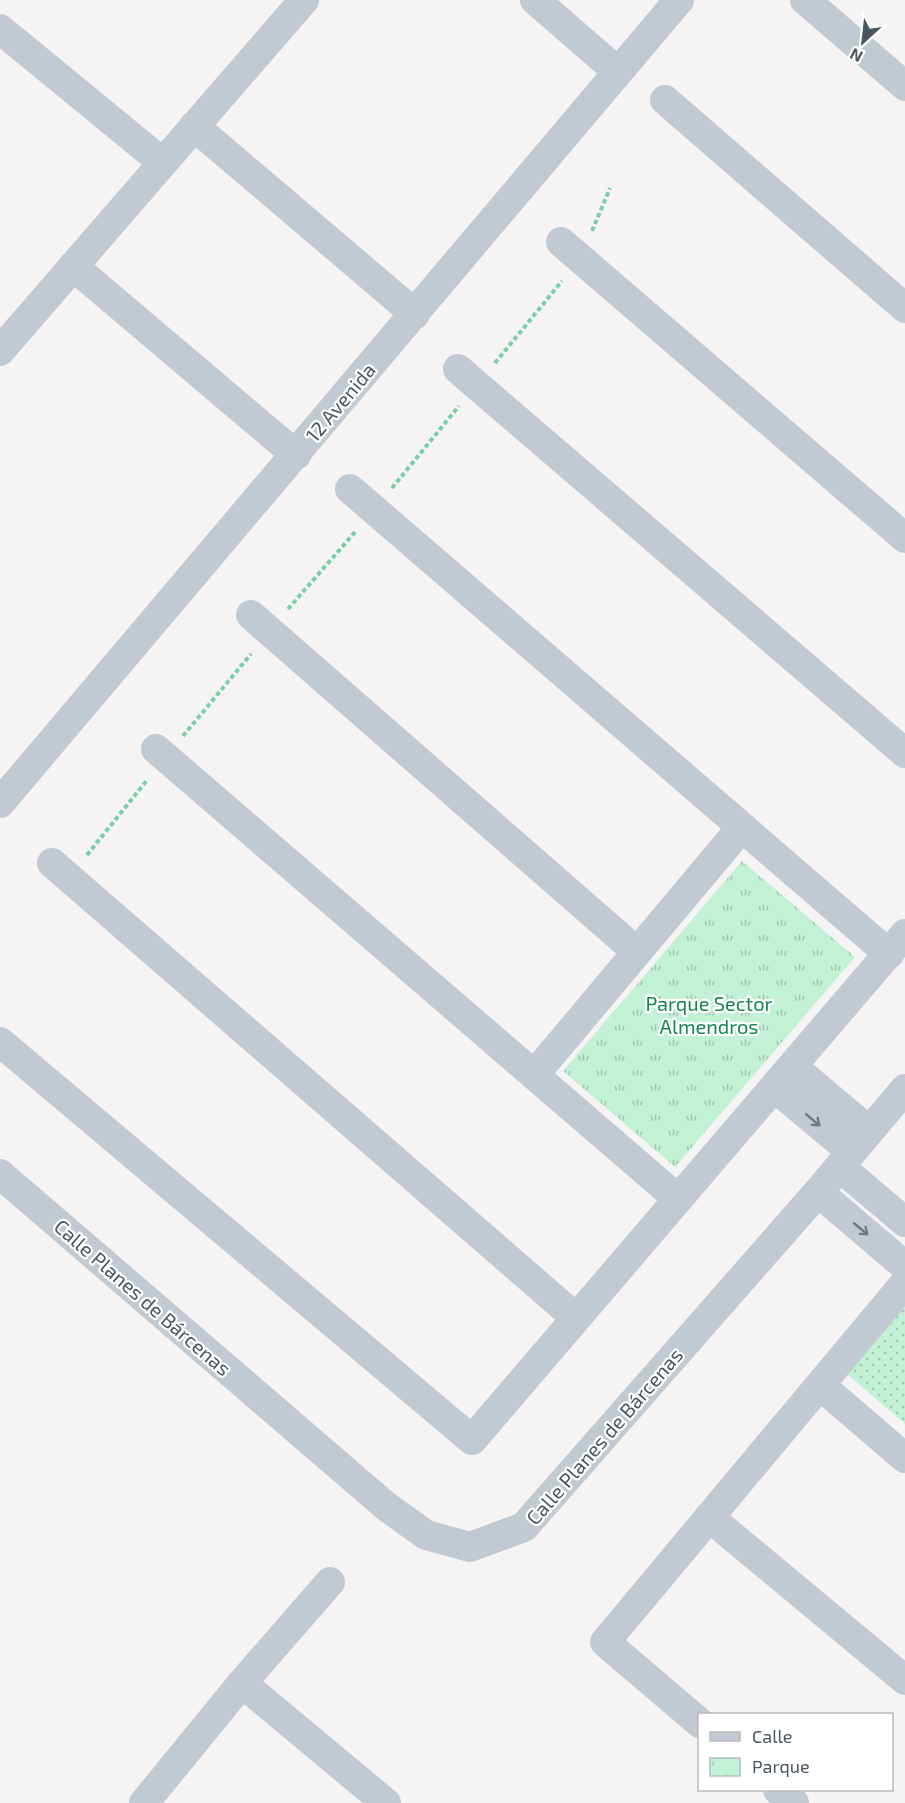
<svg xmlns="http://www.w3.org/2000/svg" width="905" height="1803" viewBox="0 0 905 1803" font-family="'Exo 2',sans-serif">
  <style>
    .grass { fill: url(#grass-dots) }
    .park { fill: url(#park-tufts) }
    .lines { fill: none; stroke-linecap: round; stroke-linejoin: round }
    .path { stroke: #7ad0a6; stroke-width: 4; stroke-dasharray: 4.5 3; stroke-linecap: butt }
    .minor { stroke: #c1cad2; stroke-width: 30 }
    .oneway { stroke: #6e7983 }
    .labels { text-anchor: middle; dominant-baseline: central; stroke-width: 4.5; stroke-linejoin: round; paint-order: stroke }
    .street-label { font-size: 20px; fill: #4a5661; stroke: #fff }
    .park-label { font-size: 20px; fill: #17864f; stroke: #fff }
  </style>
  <defs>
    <pattern id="grass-dots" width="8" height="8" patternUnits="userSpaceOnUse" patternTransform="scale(1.5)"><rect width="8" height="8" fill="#c3f1d5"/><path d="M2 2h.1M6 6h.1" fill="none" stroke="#a0c6b0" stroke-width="1.8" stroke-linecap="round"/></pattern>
    <pattern id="park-tufts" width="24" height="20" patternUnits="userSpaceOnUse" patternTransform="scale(1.5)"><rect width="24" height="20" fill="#c3f1d5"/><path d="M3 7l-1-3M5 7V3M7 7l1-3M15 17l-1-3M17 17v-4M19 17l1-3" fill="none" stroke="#a0c6b0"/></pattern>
  </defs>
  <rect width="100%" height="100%" fill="#f5f3f3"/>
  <path class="grass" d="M905 1291V1424L839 1367Z"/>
  <path class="park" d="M742 861 855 957 675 1167 563 1071Z"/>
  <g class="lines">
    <path class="path" d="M592 231 610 188
      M495 363 562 281
      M392 488 459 406
      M288 609 356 531
      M183 736 251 654
      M87 855 148 779"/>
    <path class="minor" d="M535 0 618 72
      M805 0 905 86
      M0 29 162 162
      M665 100 905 308
      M194 126 415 314
      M561 242 905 538
      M73 266 296 455
      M0 351 304 0
      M458 369 905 753
      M350 489 889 954
      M251 615 637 952
      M156 749 678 1199
      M0 803 679 0
      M52 863 576 1318
      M0 1042 472 1440 905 934
      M792 1066 869 1131
      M534 1075 742 827
      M774 1087 852 1152
      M840 1167 905 1222
      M0 1174 387 1507 426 1535 470 1547 524 1527 818 1192 905 1089
      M818 1192 905 1266
      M820 1385 905 1458
      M709 1517 905 1680
      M242 1683 386 1803
      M700 1723 605 1642 905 1283
      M778 1790 794 1803
      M144 1803 242 1683 330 1582"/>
  </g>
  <defs><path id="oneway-shaft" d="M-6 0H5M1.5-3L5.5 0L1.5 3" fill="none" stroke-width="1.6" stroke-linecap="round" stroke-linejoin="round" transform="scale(1.5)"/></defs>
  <g class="oneway">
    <use href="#oneway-shaft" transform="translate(813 1120) rotate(40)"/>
    <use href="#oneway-shaft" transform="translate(861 1229) rotate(40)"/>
  </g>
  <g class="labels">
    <g class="street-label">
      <text transform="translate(340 402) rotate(-50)">12 Avenida</text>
      <text transform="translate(143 1297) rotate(41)">Calle Planes de Bárcenas</text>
      <text transform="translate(604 1436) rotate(-49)">Calle Planes de Bárcenas</text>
    </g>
    <g class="park-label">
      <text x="709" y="1003">Parque Sector<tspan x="709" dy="23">Almendros</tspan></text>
    </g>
  </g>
  <rect x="698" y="1713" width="195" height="78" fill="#ffffff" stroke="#b7bbc0" stroke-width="1.5"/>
  <rect x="710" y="1732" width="30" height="9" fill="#c1cad2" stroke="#b7bbc0" stroke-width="1.5"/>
  <text x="752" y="1743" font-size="18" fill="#4a5661">Calle</text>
  <rect x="710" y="1758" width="30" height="18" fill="url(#park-tufts)" stroke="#b7bbc0" stroke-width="1.5"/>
  <text x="752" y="1773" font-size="18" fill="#4a5661">Parque</text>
  <g transform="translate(863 42) rotate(207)" stroke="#ffffff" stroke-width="4.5" paint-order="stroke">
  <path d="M0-4.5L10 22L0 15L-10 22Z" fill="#4a5661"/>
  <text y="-9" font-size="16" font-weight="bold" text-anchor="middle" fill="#4a5661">N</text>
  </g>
</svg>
